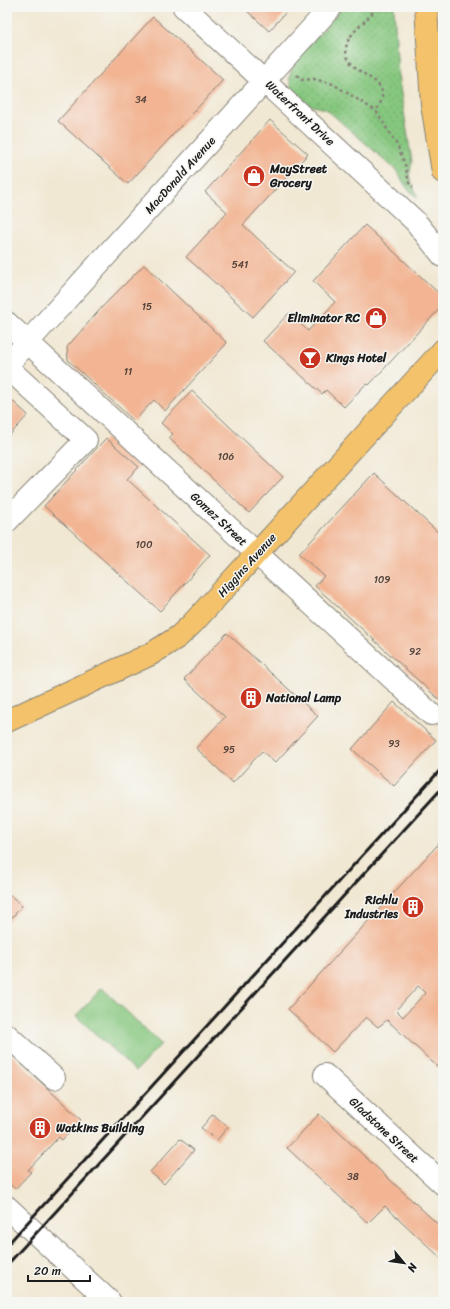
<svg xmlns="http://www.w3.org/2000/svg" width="450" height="1309" viewBox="0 0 450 1309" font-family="Sriracha,sans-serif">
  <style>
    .grass { fill: #86c77f; stroke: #51724e }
    .park { fill: url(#park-dots); stroke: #51724e }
    .building { fill: #f2b492; fill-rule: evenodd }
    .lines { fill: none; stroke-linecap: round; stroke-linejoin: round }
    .minor-casing { stroke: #868278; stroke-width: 24 }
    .major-casing { stroke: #868278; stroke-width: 24 }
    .path { stroke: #868278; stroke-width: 2.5; stroke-dasharray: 3 3; stroke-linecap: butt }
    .minor { stroke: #fff; stroke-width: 22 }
    .major { stroke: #f3c26a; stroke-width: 22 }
    .rail { stroke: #1c1c1c; stroke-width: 3 }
    .labels { text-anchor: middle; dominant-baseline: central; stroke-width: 3; stroke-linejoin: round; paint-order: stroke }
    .number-label { font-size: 10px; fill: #52423a }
    .street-label { font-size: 12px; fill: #1c1c1c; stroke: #f6f6f2 }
    .poi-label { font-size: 12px; font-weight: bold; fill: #1c1c1c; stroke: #f6f6f2; text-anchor: start }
  </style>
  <defs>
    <pattern id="park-dots" width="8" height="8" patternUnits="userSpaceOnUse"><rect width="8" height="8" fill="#86c77f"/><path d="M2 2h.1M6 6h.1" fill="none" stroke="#73aa6d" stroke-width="1.8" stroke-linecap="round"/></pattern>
  </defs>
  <rect width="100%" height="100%" fill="#f6f6f2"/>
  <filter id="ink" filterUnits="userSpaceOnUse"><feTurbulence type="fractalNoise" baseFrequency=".025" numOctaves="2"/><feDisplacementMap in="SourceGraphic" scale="8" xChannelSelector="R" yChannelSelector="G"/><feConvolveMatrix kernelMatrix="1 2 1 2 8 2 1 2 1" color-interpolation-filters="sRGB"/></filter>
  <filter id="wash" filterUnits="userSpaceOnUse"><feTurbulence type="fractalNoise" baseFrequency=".012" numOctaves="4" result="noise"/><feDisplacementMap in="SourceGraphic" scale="16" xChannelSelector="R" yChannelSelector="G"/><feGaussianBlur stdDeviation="0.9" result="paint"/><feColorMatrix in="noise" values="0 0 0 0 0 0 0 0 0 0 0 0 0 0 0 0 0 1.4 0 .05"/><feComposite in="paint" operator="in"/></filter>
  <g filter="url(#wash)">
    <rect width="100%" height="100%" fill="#f1e8d3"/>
    <path class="grass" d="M102 988 161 1044 136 1071 76 1016Z"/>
    <path class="park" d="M343 7H394L398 75 412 162 409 176 418 198 407 188 396 170 326 109 309 105 292 89 289 78 293 64Z"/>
    <g id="blocks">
      <path class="building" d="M246 7H283L287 11 269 31 244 8Z
        M153 17 223 80 128 184 58 121Z
        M270 120 308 154 243 225 294 272 253 317 186 257 227 212 205 192Z
        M365 225 443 297V305L369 385 366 384 344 407 326 390 322 394 263 341 289 313 308 331 335 302 313 281Z
        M144 265 227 343 165 411 154 400 134 421 68 360 67 347 103 306Z
        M192 391 283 477 249 513 169 438 173 434 161 423Z
        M7 396 28 415 7 438Z
        M106 438 139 467 127 479 210 555 160 611 44 506Z
        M374 473 443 537V703L315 586 324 576 299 554Z
        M227 633 318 716 275 763 262 751 233 783 196 748 225 717 184 679Z
        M394 702 436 740 394 786 352 749Z
        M443 839V1072L387 1020 378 1027 366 1017 333 1052 288 1009ZM418 986 425 993 403 1017 396 1010Z
        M7 892 22 906 7 923Z
        M7 1050 81 1120 62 1140 59 1137 54 1142 28 1170 31 1172 15 1189 7 1182Z
        M213 1114 228 1127 217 1140 201 1128Z
        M319 1114 443 1229V1260L385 1206 368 1223 287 1148Z
        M180 1139 194 1150 164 1184 150 1172Z"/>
    </g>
  </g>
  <g filter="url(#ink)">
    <use href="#blocks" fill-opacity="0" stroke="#868278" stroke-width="1"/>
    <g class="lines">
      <g class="minor-casing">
        <path id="minor" d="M184 7 415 221 443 256
          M7 323 431 714
          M7 365 331 7
          M7 367 86 440 7 521
          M7 1035 54 1078
          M325 1075 443 1184
          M7 1207 110 1302"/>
      </g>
      <g class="major-casing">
        <path id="major" d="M426 7 432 104 443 172
          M7 721 151 654 178 637 192 624 443 350"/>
      </g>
      <path class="path" d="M376 7C369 22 346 32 346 50 347 79 400 75 376 111
        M297 75 302 80 314 79 333 84 376 111 397 145 405 164 409 183 413 187"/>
      <use href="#minor" class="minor"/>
      <use href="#major" class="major"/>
      <path class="rail" d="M7 1245 443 767
        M7 1265 443 787"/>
    </g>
  </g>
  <defs>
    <g id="shop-disc" transform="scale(1.15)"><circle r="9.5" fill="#c8321e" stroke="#f6f6f2"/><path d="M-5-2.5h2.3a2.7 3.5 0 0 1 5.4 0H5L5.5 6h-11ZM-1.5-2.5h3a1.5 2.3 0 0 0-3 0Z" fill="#fff"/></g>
    <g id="bar-disc" transform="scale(1.15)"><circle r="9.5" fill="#c8321e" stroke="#f6f6f2"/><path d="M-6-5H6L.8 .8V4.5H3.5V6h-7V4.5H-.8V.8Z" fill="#fff"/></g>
    <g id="building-disc" transform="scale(1.15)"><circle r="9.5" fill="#c8321e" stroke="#f6f6f2"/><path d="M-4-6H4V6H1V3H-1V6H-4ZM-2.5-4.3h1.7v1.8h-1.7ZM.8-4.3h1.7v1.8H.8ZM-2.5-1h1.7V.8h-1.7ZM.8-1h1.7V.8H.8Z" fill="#fff"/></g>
  </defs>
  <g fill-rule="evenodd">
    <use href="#shop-disc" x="254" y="176"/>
    <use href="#shop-disc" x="376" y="318"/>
    <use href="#bar-disc" x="310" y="358"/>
    <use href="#building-disc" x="251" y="698"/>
    <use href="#building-disc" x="413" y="907"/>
    <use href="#building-disc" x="40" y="1128"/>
  </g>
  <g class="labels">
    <g class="number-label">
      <text x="141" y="100">34</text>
      <text x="240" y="265">541</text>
      <text x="147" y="307">15</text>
      <text x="128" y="372">11</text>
      <text x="226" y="457">106</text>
      <text x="144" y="545">100</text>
      <text x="382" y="580">109</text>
      <text x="415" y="652">92</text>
      <text x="394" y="744">93</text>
      <text x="229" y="750">95</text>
      <text x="353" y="1177">38</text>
    </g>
    <g class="street-label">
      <text transform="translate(300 113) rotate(43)">Waterfront Drive</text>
      <text transform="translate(180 175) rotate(-48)">MacDonald Avenue</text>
      <text transform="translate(219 519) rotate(43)">Gomez Street</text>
      <text transform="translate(247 565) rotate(-48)">Higgins Avenue</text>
      <text transform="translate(384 1130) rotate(43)">Gladstone Street</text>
    </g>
    <g class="poi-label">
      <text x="270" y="169">MayStreet<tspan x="270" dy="14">Grocery</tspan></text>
      <text x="360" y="318" text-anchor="end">Eliminator RC</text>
      <text x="326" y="358">Kings Hotel</text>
      <text x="266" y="698">National Lamp</text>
      <text x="398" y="900" text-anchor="end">Richlu<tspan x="398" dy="14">Industries</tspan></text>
      <text x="56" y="1128">Watkins Building</text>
    </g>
  </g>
  <rect width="450" height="1309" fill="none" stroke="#f6f6f2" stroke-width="24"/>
  <g transform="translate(404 1263) rotate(119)" stroke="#f6f6f2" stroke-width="3" paint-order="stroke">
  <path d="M0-3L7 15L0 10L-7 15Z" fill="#1c1c1c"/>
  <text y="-6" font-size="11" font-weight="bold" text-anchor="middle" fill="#1c1c1c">N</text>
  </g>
  <path d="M28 1275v6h62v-6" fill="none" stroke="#1c1c1c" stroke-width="2"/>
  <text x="34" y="1275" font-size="12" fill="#1c1c1c" stroke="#f6f6f2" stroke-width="3" paint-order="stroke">20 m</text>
</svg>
